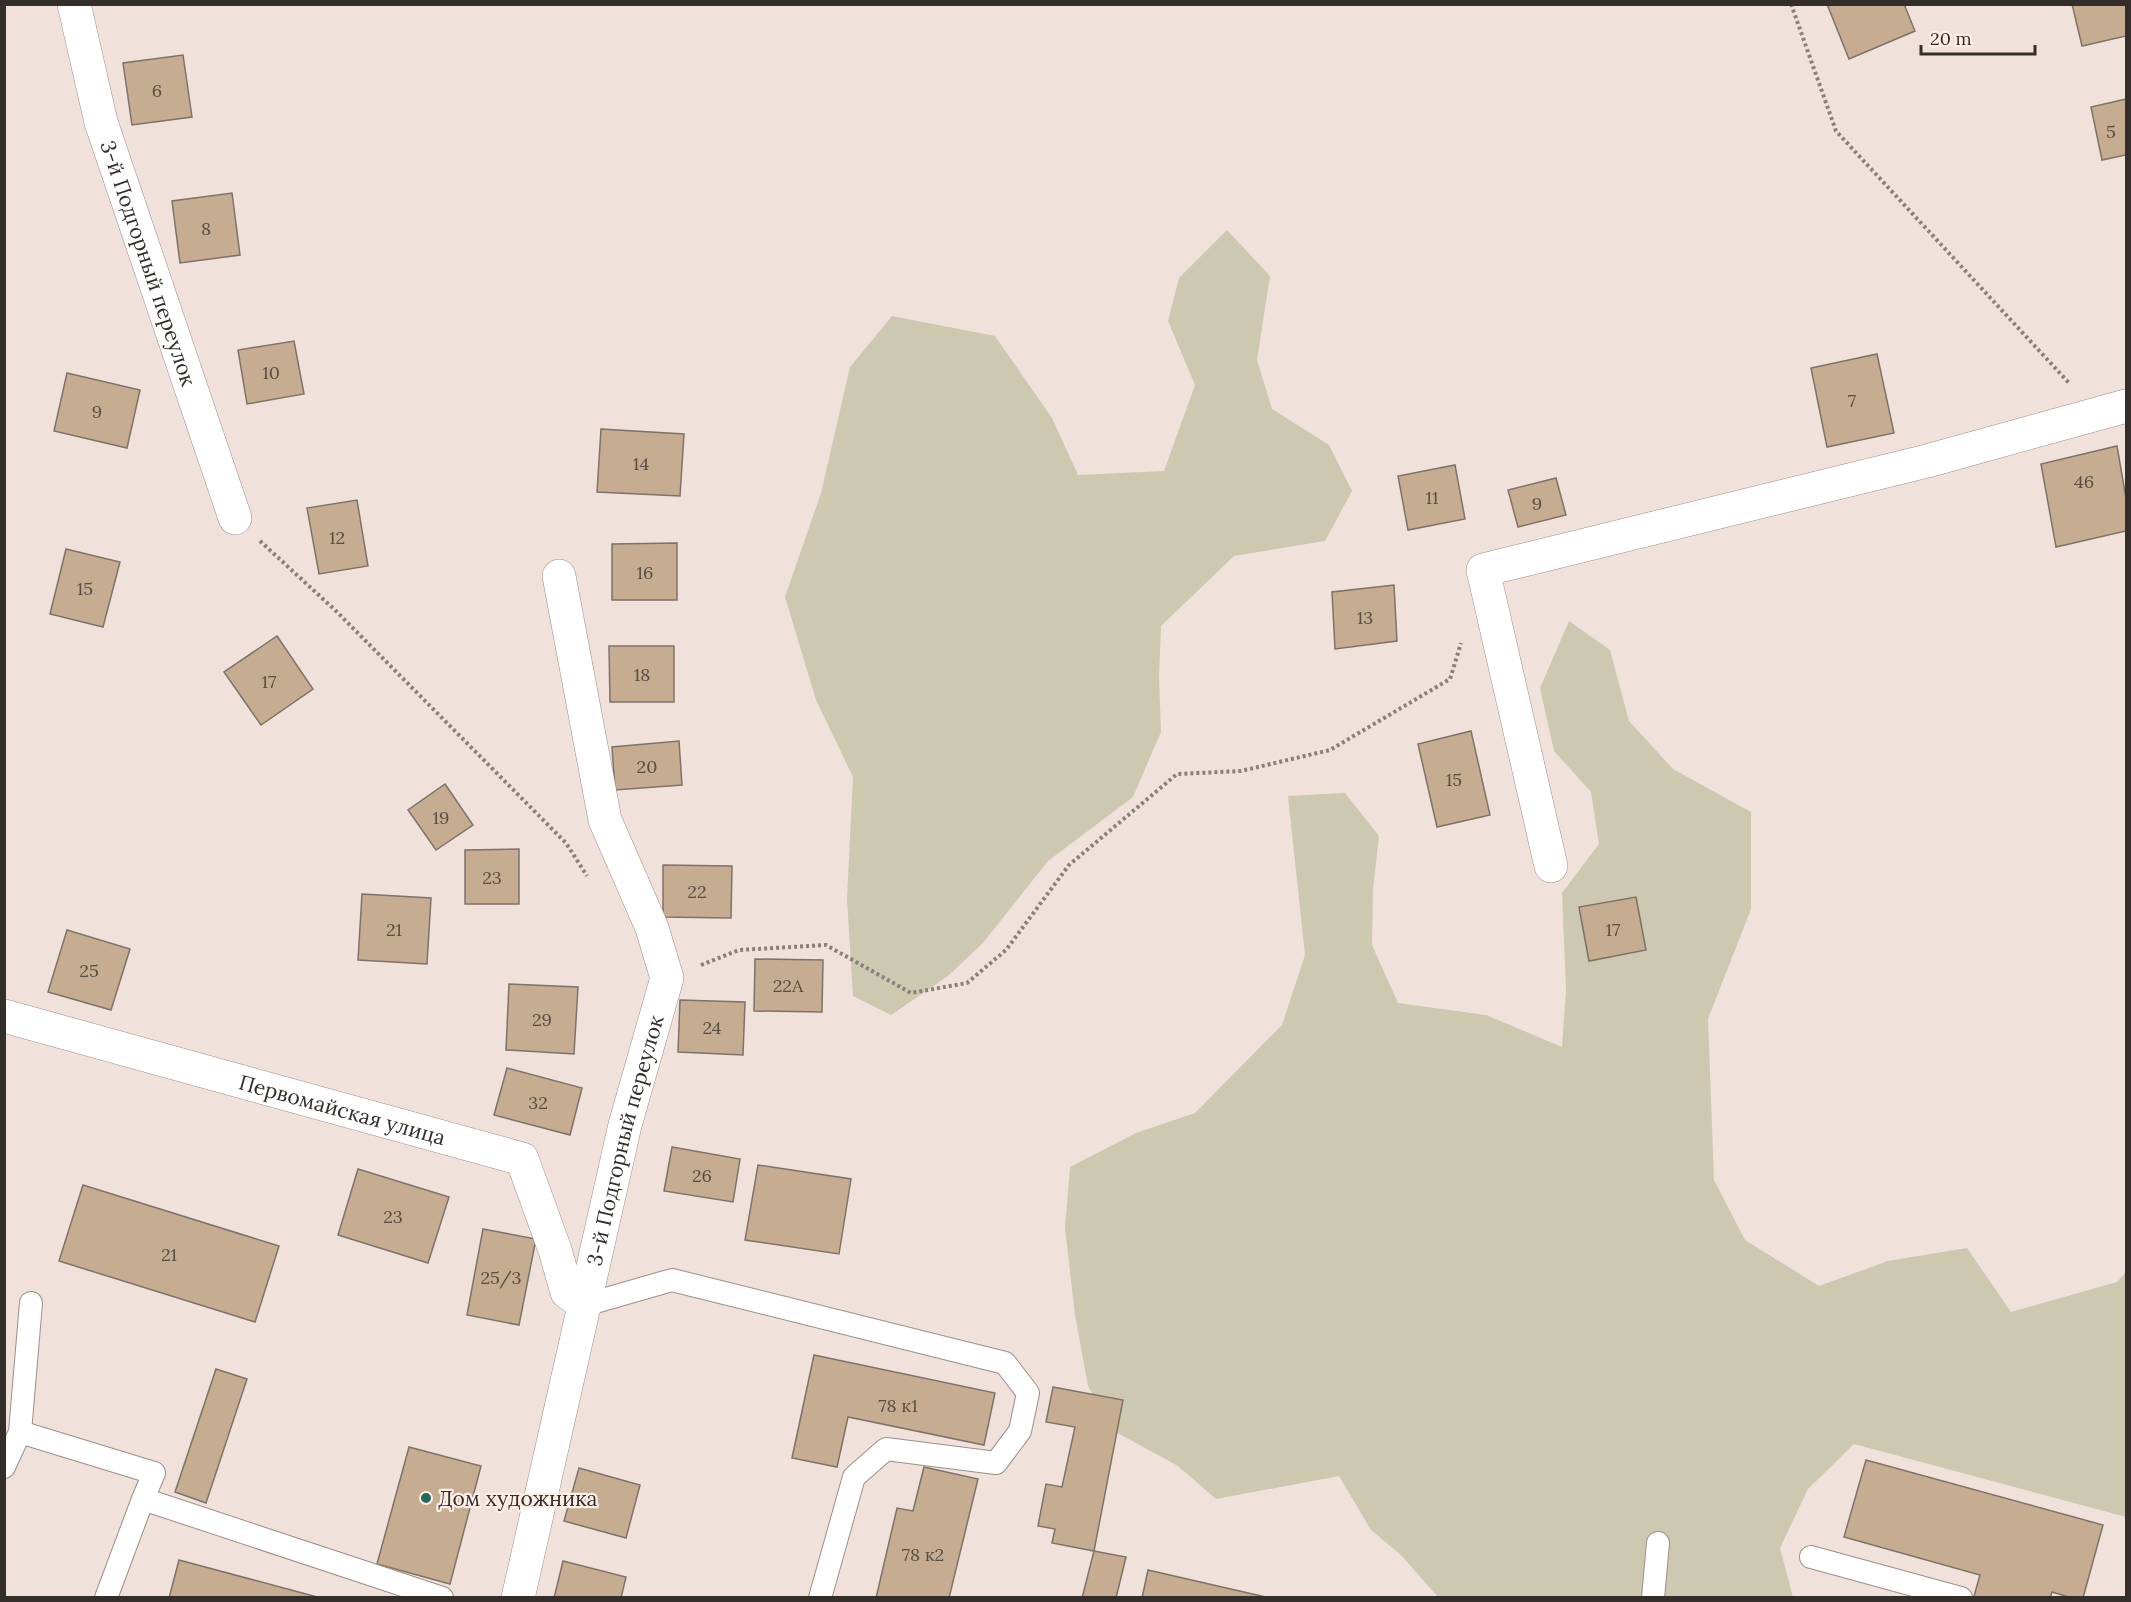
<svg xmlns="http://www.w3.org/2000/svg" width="2131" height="1602" viewBox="0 0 2131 1602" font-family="Lora,serif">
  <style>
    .green { fill: #cdc8b0 }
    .building { fill: #c6ac90; stroke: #7c7369; stroke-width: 1.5 }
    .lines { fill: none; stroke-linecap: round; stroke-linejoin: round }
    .service-casing { stroke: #9d8e88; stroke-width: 24 }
    .minor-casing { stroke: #9d8e88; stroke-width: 34 }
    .path { stroke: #8a807b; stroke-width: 4; stroke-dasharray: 3 3; stroke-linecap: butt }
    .service { stroke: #fff; stroke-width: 22 }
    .minor { stroke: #fff; stroke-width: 33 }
    .poi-dot { fill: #246a5e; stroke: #feeee8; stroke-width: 2 }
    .labels { text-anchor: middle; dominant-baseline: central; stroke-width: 4.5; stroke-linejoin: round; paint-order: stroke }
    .number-label { font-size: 18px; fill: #584e44 }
    .street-label { font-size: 21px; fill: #342e2b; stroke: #feeee8 }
    .poi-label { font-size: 21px; fill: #342e2b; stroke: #feeee8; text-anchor: start }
  </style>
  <rect width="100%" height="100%" fill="#f1e1db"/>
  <path class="green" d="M1227 230 1270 276 1257 360 1272 409 1329 445 1352 491 1325 541 1234 556 1161 626 1159 677 1161 732 1133 797 1048 861 983 943 948 976 891 1015 853 996 847 899 853 777 816 700 785 597 821 493 850 367 892 316 995 336 1052 418 1078 475 1164 471 1195 385 1168 321 1179 278Z
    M1569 621 1610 650 1629 721 1673 769 1751 812V909L1708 1019 1714 1180 1745 1240 1819 1286 1888 1261 1967 1248 2011 1312 2117 1282 2126 1272V1517L1854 1444 1808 1489 1780 1548 1793 1597H1438L1401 1555 1371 1530 1339 1476 1216 1499 1178 1466 1112 1430 1088 1386 1075 1315 1065 1228 1070 1167 1136 1133 1195 1113 1282 1025 1305 955 1288 796 1345 793 1379 836 1373 890 1372 945 1398 1003 1486 1015 1562 1047 1566 990 1562 893 1599 844 1591 792 1554 751 1540 688Z"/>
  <path class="building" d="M1827 4H1904L1915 31 1849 59Z
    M2072 4H2126V36L2082 46Z
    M183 55 192 117 132 125 123 63Z
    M2126 99V155L2102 160 2091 107Z
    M232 193 240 255 180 263 172 201Z
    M294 341 304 394 247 404 238 350Z
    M1877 354 1894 433 1827 447 1811 368Z
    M67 373 140 390 127 448 54 431Z
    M601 429 684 434 680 496 597 492Z
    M2117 446 2126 498V531L2056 547 2041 464Z
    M1455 465 1465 519 1408 530 1398 476Z
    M1556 478 1566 515 1518 527 1508 490Z
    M357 500 368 566 319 574 307 508Z
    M677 543V600H612V544Z
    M66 549 120 562 103 627 50 614Z
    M1394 585 1397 641 1335 649 1332 592Z
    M277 636 313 689 261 725 224 672Z
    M609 646H674V702H610Z
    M1471 731 1490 815 1437 827 1418 744Z
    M679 741 682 785 615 790 612 747Z
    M445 784 473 825 436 850 408 810Z
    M519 849V904H465V850Z
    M663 865 732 866 731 918 663 917Z
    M362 894 431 898 427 964 358 960Z
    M1636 897 1646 950 1589 961 1579 907Z
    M67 930 130 949 111 1010 48 992Z
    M755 959 823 960 822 1012 754 1011Z
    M509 984 578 987 574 1054 506 1050Z
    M680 1000 745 1002 743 1055 678 1052Z
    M507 1068 582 1088 570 1135 494 1115Z
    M672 1147 740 1159 733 1202 664 1191Z
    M758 1165 851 1179 839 1254 745 1240Z
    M358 1169 449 1197 428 1263 338 1235Z
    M83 1185 279 1246 255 1322 59 1261Z
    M483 1229 536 1239 519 1325 467 1315Z
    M814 1355 995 1393 984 1445 848 1417 837 1467 792 1458Z
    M216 1369 247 1379 206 1503 175 1492Z
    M1053 1387 1123 1400 1094 1551 1052 1543 1055 1529 1038 1526 1046 1484 1062 1487 1075 1427 1046 1422Z
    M409 1447 481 1466 450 1584 377 1564Z
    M1866 1460 2103 1525 2083 1598H2072L2052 1592 2050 1598H1978L1974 1596 1980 1575 1844 1537Z
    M924 1467 978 1479 949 1598H876L897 1508 913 1511Z
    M579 1468 640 1485 626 1538 564 1521Z
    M1094 1551 1126 1557 1116 1598H1082Z
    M179 1560 321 1598H169Z
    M563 1561 626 1577 621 1598H554Z
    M1148 1570 1270 1598H1142Z"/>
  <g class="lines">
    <g class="service-casing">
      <path id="service" d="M585 1305 672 1280 1005 1363 1028 1393 1020 1431 996 1463 886 1449 854 1477 820 1598
        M20 1432 154 1473 143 1499
        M4 1467 20 1432 31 1303
        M1811 1557 1961 1598
        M106 1598 143 1499 442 1598
        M1653 1598 1658 1543"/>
    </g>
    <g class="minor-casing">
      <g id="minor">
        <path id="s1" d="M74 4 101 122 235 518"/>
        <path d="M1551 866 1483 570 1927 461 2126 406"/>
        <path id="s2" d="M4 1016 522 1159 555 1250 567 1292 585 1305"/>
        <path id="s3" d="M518 1598 625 1125 667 978 652 928 605 820 559 576"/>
      </g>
    </g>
    <path class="path" d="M1791 4 1836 131 2070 384
      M260 541 335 610 566 843 587 876
      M701 965 739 950 826 945 911 993 967 983 1006 950 1069 865 1177 774 1241 771 1330 750 1450 679 1461 643"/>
    <use href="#service" class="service"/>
    <use href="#minor" class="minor"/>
  </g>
  <circle class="poi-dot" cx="426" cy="1498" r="6"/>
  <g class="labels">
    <g class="number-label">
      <text x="157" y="90">6</text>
      <text x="2111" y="131">5</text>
      <text x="206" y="228">8</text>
      <text x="271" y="372">10</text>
      <text x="1852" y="400">7</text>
      <text x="97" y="411">9</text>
      <text x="641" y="463">14</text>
      <text x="2084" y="481">46</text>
      <text x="1432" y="497">11</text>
      <text x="1537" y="503">9</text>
      <text x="337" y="537">12</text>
      <text x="645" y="572">16</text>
      <text x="85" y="588">15</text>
      <text x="1365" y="617">13</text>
      <text x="642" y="674">18</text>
      <text x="269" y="681">17</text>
      <text x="647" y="766">20</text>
      <text x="1454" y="779">15</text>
      <text x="441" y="817">19</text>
      <text x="492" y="877">23</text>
      <text x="697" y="891">22</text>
      <text x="394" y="929">21</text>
      <text x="1613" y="929">17</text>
      <text x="89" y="970">25</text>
      <text x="788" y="985">22А</text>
      <text x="542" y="1019">29</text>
      <text x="712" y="1027">24</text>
      <text x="538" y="1102">32</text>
      <text x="702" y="1175">26</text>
      <text x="393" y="1216">23</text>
      <text x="169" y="1254">21</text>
      <text x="501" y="1277">25/3</text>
      <text x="898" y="1405">78 к1</text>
      <text x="923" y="1554">78 к2</text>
    </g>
    <g class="street-label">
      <text stroke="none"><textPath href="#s1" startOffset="270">3-й Подгорный переулок</textPath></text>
      <text stroke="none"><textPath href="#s2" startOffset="351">Первомайская улица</textPath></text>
      <text stroke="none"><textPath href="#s3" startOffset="470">3-й Подгорный переулок</textPath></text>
    </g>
    <g class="poi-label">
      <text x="438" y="1498">Дом художника</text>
    </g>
  </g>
  <rect width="2131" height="1602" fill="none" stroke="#342e2b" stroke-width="12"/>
  <path d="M1921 45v9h114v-9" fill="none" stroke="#342e2b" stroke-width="3"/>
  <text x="1930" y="45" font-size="18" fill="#342e2b" stroke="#feeee8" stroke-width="4.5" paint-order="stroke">20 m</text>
</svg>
